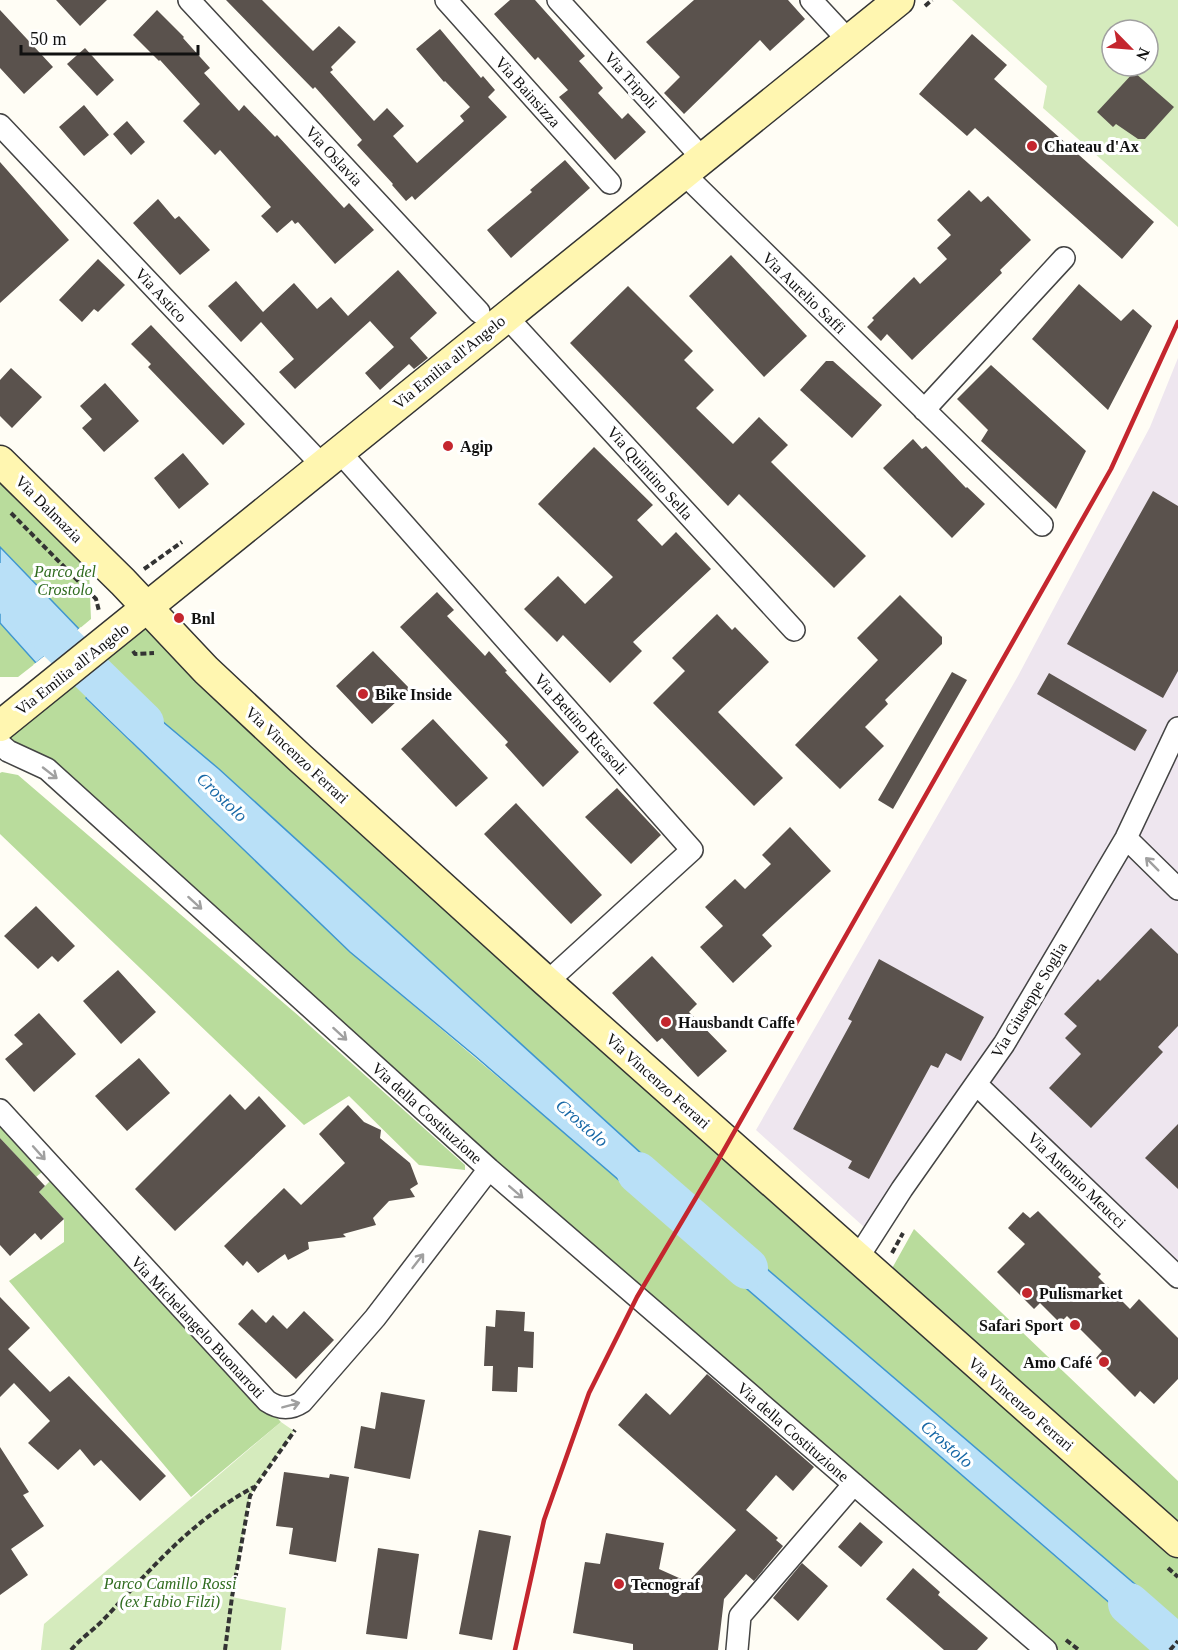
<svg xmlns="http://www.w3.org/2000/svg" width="1178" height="1650" viewBox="0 0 1178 1650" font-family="Georgia,serif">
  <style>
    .industrial { fill: #eee6ef }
    .green { fill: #d5ebbd; fill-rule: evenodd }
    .forest { fill: #b9dc9c; fill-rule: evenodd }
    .water { fill: #b9e0f7; stroke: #3f96cf; stroke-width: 1.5 }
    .pier { fill: #fffdf5 }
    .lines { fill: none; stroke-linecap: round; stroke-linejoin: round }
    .river { stroke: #b9e0f7; stroke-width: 42 }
    .building { fill: #5a524d }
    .street-casing { stroke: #444; stroke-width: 24 }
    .secondary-casing { stroke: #333; stroke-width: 33 }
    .path { stroke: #333; stroke-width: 4; stroke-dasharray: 6 3; stroke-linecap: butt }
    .street { stroke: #fff; stroke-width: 21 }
    .secondary { stroke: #fff6b0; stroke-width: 30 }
    .rail { stroke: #c4262e; stroke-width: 4.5 }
    .oneway { stroke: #a0a0a0 }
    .poi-dot { fill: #c4262e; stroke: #fff; stroke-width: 2 }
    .labels { text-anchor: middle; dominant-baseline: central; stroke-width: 6; stroke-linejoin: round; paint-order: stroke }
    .street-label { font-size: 16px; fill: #111; stroke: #fff }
    .poi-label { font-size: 16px; font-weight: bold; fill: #111; stroke: #fff; text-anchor: start }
    .park-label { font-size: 16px; font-style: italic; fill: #2f6b1f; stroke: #fff }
    .water-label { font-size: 18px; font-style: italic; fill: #1768a6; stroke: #fff }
  </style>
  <rect width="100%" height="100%" fill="#fffdf5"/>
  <path class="industrial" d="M1178 358V1277L976 1084 873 1235 756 1130 1018 676 1150 427Z"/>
  <path class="green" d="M952 0H1178V227L1043 108 1047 86ZM1112 30H1148V66H1112Z
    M281 1422 294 1431 255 1487 250 1496 232 1597 286 1608 281 1650H41L44 1624Z"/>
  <path class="forest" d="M0 482 89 570 91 619 79 629 0 547Z
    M147 609 1178 1542V1621L711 1221 696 1245 1163 1650H1046L0 744ZM111 679 219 769 688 1196 672 1224 350 952 86 699Z
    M0 623 36 663 18 677H0Z
    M2 772 18 775 300 1017 465 1165V1170L419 1165 349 1096 304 1125 0 834V773Z
    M0 1118 281 1422 191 1497 9 1281 64 1242V1219L39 1192 50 1181 42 1172 36 1177 0 1138Z
    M914 1229 1178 1481V1530L890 1272Z"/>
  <path class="water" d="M0 547 79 629 36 663 0 623Z
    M111 678 219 769 688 1196 671 1225 475 1056 350 952 86 698Z
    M711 1221 1178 1621V1634L1164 1650 696 1245Z"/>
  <path class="pier" d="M81 627V632L37 666 33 665Z"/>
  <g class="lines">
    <path class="river" d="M0 584 143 723
      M638 1173 747 1268
      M1129 1604 1178 1647"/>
  </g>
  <path class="building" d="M56 0H107L80 26Z
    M226 0H262L313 51 339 26 356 42 331 67 333 70 330 72 374 121 387 108 404 126 393 136 417 163 464 121 460 116 470 107 445 81 444 82 416 49 440 29 481 78 483 76 495 90 488 97 507 117 415 200 412 196 406 201 392 185 393 184 357 145 362 140 315 87 313 89Z
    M510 0H535L585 56 579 61 603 88 598 93 622 119 628 113 646 132 615 160 559 97 568 90 538 57 535 60 494 14Z
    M694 0H788L805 19 770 51 760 40 684 114 664 93 680 77 646 42Z
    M0 10 53 67 24 94 0 68Z
    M157 10 184 37 183 38 210 68 204 73 239 111 244 105 275 137 277 135 344 208 349 203 374 230 335 264 298 222 295 224 292 220 277 233 261 216 271 207 220 150 215 155 183 121 200 104 160 60 159 61 133 35Z
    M972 34 1007 65 994 79 1154 222 1122 259 975 128 967 136 919 94Z
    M85 48 114 80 97 96 67 64Z
    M1134 72 1174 107 1145 139H1138L1116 124 1113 127 1097 112Z
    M84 105 109 135 84 156 59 127Z
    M127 121 145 142 131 155 113 134Z
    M565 160 590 188 511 258 487 230 532 192 530 190Z
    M0 162 69 240 0 303Z
    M969 190 981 202 988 196 1031 240 1000 270 1002 273 912 360 887 334 881 341 867 327 874 320 872 318 914 277 920 284 947 259 937 248 951 235 937 220Z
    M158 199 175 219 179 216 210 250 180 275 133 223Z
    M731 255 807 336 764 377 689 296Z
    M98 259 125 285 98 312 94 309 82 322 59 300Z
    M398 270 437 313 410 338 428 358 414 369 409 364 380 390 365 373 394 347 370 321 295 389 279 372 294 359 261 322 241 342 208 306 236 281 263 312 294 283 317 309 331 297 348 316Z
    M1079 284 1121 321 1133 309 1152 326 1108 410 1032 339Z
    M628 286 693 351 684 360 714 390 696 408 733 444 759 417 788 445 771 462 866 556 834 588 739 494 728 506 570 343Z
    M151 325 245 424 223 445 148 367 151 364 131 344Z
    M826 361H833L882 405 852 438 800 390Z
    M991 365 1086 451 1056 509 981 441 988 430 957 399Z
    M11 368 42 397 12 428 0 416V380Z
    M105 383 139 421 104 452 82 428 92 419 80 406Z
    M913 439 922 449 926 446 966 488 967 487 985 504 952 538 883 468Z
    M594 447 653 505 637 520 662 546 676 532 711 569 633 642 642 651 610 683 563 635 557 642 524 609 558 576 585 604 613 577 538 504Z
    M183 453 209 484 179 509 154 478Z
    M1153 491 1178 506V671L1163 698 1067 644Z
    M437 592 454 610 447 616 485 656 489 651 507 671 505 672 579 752 543 787 505 745 508 742 400 627Z
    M900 595 942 637V644L885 700 888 704 865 727 884 746 840 789 795 745 878 660 857 638Z
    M717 614 732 630 735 627 769 662 718 712 783 778 754 806 653 703 685 671 672 658Z
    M373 651 410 689 372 724 336 686Z
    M952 672 967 680 893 809 878 800Z
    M1049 673 1147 730 1135 751 1037 694Z
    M433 719 488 778 456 807 401 749Z
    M617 788 661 835 631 864 585 817Z
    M516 803 602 895 571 924 484 834Z
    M790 827 831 871 762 935 772 946 733 983 700 947 723 926 705 907 735 879 745 889 771 864 762 855Z
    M36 906 75 946 58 962 52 956 38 969 4 936Z
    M1151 928 1178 954V1026L1158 1047 1163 1052 1091 1128 1049 1088 1081 1054 1065 1038 1077 1026 1064 1014 1098 979 1100 981Z
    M652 956 697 1004 689 1012 727 1051 698 1077 662 1038 657 1042 612 993Z
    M879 959 984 1017 961 1061 946 1053 938 1068 931 1065 869 1179 848 1168 852 1161 793 1129 852 1021 848 1019Z
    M118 970 156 1012 121 1044 83 1001Z
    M39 1013 76 1054 34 1092 5 1059 23 1044 14 1035Z
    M139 1058 170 1093 127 1131 95 1096Z
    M230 1094 245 1110 259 1096 286 1126 175 1231 135 1189Z
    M348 1105 364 1122 381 1130 380 1138 410 1163 418 1184 410 1189 415 1197 389 1201 373 1218 376 1225 343 1234 346 1237 308 1242 309 1249 288 1260 285 1254 258 1273 247 1261 243 1266 224 1246 284 1188 301 1205 345 1163 319 1134Z
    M1178 1124V1189L1145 1158Z
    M0 1138 45 1186 39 1192 64 1219 41 1240 35 1233 10 1256 0 1245Z
    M1038 1211 1101 1274 1098 1277 1130 1309 1139 1299 1178 1338V1379L1154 1404 1140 1391 1135 1397 1096 1358 1102 1351 1067 1316 1060 1323 1040 1303 1034 1309 997 1272 1025 1244 1008 1228 1023 1212 1030 1218Z
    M0 1297 30 1328 8 1349 50 1392 69 1376 166 1476 140 1501 101 1460 94 1466 80 1449 58 1470 28 1443 50 1421 14 1383 0 1397Z
    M252 1309 266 1323 273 1315 287 1329 304 1311 334 1340 296 1379 238 1324Z
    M496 1310 525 1312 524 1331 534 1332 533 1368 518 1367 517 1392 492 1391 493 1366H484L486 1326 495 1327Z
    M707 1374 814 1467 793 1491 776 1475 746 1510 778 1538 776 1540 783 1546 754 1581 746 1574 724 1599 718 1650H633V1644L573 1633 585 1562 600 1564 606 1533 664 1543 659 1569 688 1582 736 1530 618 1425 646 1393 670 1415Z
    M381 1392 425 1400 410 1479 354 1468 361 1426 375 1429Z
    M0 1447 29 1492 23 1495 44 1526 11 1549 28 1575 0 1595Z
    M284 1472 329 1478 330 1474 349 1477 336 1562 289 1554 293 1528 276 1526Z
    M860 1522 883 1542 861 1567 838 1547Z
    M479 1530 511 1536 492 1640 459 1634Z
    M378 1548 419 1554 407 1639 366 1634Z
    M802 1563 828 1586 798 1621 773 1598Z
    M913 1568 940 1592 938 1595 988 1638 977 1650H944L886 1599Z"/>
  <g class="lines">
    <g class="street-casing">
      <path id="street" d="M189 0 479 312
        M446 0 610 183
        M558 0 704 160
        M811 0 849 41
        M0 125 322 465
        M685 175 1042 525
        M506 316 794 630
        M924 410 1064 258
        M339 451 692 850 547 982
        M0 744 8 751 47 769 489 1169 1046 1650
        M1126 838 1178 889
        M976 1084 1178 1277
        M0 1110 267 1401C279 1409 290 1410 302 1402L375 1318 489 1169
        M857 1259 902 1189 1004 1044 1126 838 1178 728
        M737 1650 740 1616 854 1484"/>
    </g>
    <g class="secondary-casing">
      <path id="secondary" d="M0 461 123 582 206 670 300 758 547 982 1178 1542
        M0 726 899 0"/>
    </g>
    <path class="path" d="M925 6 932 0
      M11 513 96 599 99 611
      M144 569 182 542
      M133 651 135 654 154 653
      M892 1253 903 1233
      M1168 1568 1178 1577
      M1066 1640 1079 1650
      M71 1650C81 1638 95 1629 105 1618 153 1567 191 1521 254 1487
      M225 1650 232 1597 250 1496 255 1487 295 1430
      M1170 1650 1178 1641"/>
    <use href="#street" class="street"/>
    <use href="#secondary" class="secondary"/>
    <path class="rail" d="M515 1650 544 1520 589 1393 637 1297 716 1164 1111 469 1178 322"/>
  </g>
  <defs><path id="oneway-shaft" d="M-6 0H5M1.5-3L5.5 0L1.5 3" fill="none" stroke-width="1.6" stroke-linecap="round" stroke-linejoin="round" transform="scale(1.5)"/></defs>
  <g class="oneway">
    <use href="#oneway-shaft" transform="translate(50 773) rotate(38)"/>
    <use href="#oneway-shaft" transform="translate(1152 864) rotate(-135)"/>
    <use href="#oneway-shaft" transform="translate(195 903) rotate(42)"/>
    <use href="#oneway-shaft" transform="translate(340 1034) rotate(42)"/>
    <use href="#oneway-shaft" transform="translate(39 1153) rotate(48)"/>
    <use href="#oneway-shaft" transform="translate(516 1192) rotate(41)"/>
    <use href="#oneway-shaft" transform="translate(418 1261) rotate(-52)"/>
    <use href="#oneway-shaft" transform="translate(291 1405) rotate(-15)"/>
  </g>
  <g class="poi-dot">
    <circle cx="1032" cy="146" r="6"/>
    <circle cx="448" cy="446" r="6"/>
    <circle cx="179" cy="618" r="6"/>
    <circle cx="363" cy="694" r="6"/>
    <circle cx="666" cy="1022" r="6"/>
    <circle cx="1027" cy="1293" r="6"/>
    <circle cx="1075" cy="1325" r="6"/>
    <circle cx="1104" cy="1362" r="6"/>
    <circle cx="619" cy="1584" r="6"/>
  </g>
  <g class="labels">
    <g class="street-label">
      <text transform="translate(631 80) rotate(48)">Via Tripoli</text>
      <text transform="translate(528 92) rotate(48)">Via Bainsizza</text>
      <text transform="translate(334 156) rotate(47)">Via Oslavia</text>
      <text transform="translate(804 293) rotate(44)">Via Aurelio Saffi</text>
      <text transform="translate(161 295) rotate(47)">Via Astico</text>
      <text transform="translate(449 362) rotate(-39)">Via Emilia all'Angelo</text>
      <text transform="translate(650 473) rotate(48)">Via Quintino Sella</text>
      <text transform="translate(49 509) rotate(45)">Via Dalmazia</text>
      <text transform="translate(72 669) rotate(-38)">Via Emilia all'Angelo</text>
      <text transform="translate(581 724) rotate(48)">Via Bettino Ricasoli</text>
      <text transform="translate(297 755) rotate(43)">Via Vincenzo Ferrari</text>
      <text transform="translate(1029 1000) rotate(-59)">Via Giuseppe Soglia</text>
      <text transform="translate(658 1081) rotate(42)">Via Vincenzo Ferrari</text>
      <text transform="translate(427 1113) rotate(42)">Via della Costituzione</text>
      <text transform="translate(1077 1180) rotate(44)">Via Antonio Meucci</text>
      <text transform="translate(198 1327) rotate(47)">Via Michelangelo Buonarroti</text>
      <text transform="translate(1021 1404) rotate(41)">Via Vincenzo Ferrari</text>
      <text transform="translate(793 1432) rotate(41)">Via della Costituzione</text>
    </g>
    <g class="poi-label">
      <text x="1044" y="146">Chateau d'Ax</text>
      <text x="460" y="446">Agip</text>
      <text x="191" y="618">Bnl</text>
      <text x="375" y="694">Bike Inside</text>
      <text x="678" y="1022">Hausbandt Caffe</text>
      <text x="1039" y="1293">Pulismarket</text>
      <text x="1063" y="1325" text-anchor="end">Safari Sport</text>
      <text x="1092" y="1362" text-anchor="end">Amo Café</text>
      <text x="631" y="1584">Tecnograf</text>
    </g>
    <g class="park-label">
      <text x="65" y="571">Parco del<tspan x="65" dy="18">Crostolo</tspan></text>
      <text x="170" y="1583">Parco Camillo Rossi<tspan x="170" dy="18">(ex Fabio Filzi)</tspan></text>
    </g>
    <g class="water-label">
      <text transform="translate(222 797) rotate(44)">Crostolo</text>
      <text transform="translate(582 1123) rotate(41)">Crostolo</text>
      <text transform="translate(947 1444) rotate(41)">Crostolo</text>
    </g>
  </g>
  <g transform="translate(1130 48) rotate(115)"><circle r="28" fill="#ffffff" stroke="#a0a0a0" stroke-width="1.5"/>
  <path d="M0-4.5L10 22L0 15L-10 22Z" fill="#c4262e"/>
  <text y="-9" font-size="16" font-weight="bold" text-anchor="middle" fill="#111111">N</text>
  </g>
  <path d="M21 45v9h177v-9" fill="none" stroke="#111111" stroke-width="3"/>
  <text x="30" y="45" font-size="18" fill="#111111" stroke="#ffffff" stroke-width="4.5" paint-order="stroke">50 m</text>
</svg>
